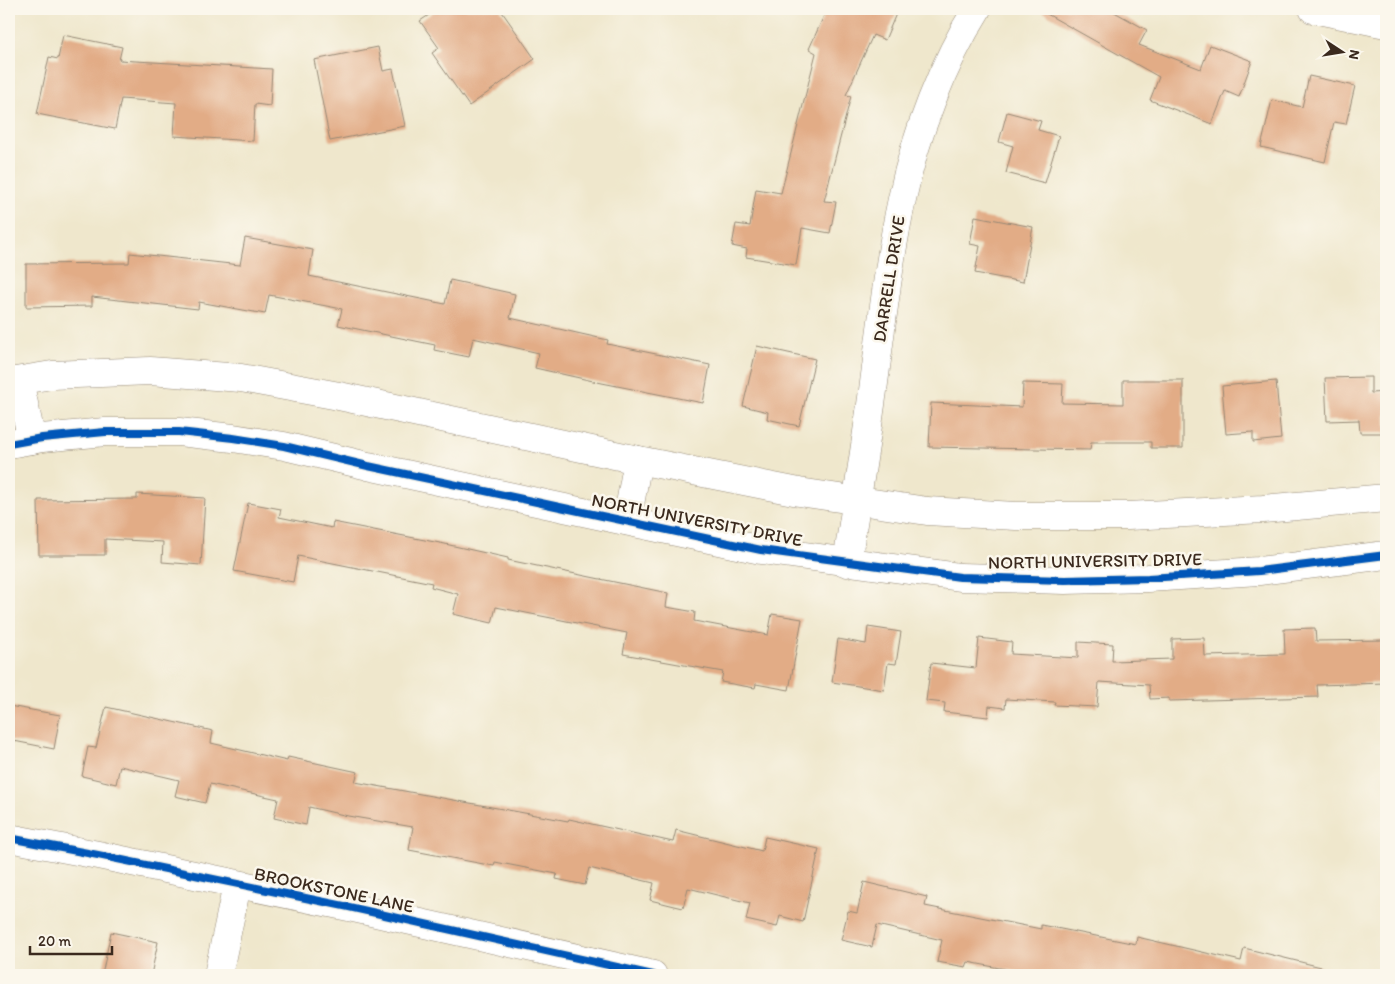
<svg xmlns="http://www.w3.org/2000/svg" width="1395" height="984" viewBox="0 0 1395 984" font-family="Itim,sans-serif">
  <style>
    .building { fill: #e2ac86 }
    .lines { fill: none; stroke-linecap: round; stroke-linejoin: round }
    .minor-casing { stroke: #958875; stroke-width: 29 }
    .tertiary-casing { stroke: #958875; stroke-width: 29 }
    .minor { stroke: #fff; stroke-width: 28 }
    .tertiary { stroke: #fff; stroke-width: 28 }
    .cycleway-casing { stroke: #fbf7ec; stroke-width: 11 }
    .cycleway { stroke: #0057b8; stroke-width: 8 }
    .labels { text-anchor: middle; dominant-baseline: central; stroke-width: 5; stroke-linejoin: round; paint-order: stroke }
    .street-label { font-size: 18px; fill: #3b2a1e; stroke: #fbf7ec }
  </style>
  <rect width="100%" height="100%" fill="#fbf7ec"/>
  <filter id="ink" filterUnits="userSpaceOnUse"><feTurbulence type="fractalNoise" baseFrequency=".02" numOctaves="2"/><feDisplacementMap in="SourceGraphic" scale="10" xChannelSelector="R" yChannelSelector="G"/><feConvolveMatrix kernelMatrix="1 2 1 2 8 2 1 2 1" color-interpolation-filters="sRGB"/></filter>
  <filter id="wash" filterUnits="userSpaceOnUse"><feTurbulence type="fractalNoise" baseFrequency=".0096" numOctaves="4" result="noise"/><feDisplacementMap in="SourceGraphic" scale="20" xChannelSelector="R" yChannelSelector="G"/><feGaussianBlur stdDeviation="1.12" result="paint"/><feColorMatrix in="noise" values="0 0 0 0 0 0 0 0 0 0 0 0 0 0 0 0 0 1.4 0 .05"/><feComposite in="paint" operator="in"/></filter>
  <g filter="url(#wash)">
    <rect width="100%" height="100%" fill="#efe7cc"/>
    <g id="blocks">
      <path class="building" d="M438 9H500L535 59 469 106 432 53 439 48 420 21Z
        M827 9H898L885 40 873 35 846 95 851 96 824 201 836 202 830 233 802 228 796 265 746 257 747 249 732 246 736 224 750 226 756 189 781 193 816 53 809 49Z
        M1038 9H1109L1147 30 1139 45 1201 69 1210 45 1252 61 1239 97 1225 91 1212 124 1150 100 1159 77Z
        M63 35 122 47 119 60 272 69 270 106 255 104 253 141 174 136 176 103 121 99 115 129 37 114 49 57 58 59Z
        M378 47 383 71 393 69 405 126 330 141 314 60Z
        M1309 76 1355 86 1346 124 1334 122 1325 162 1261 147 1272 100 1302 107Z
        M1007 112 1041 121 1038 130 1059 136 1045 183 1006 173 1013 146 999 142Z
        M975 216 1033 227 1023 282 975 273 980 246 970 244Z
        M245 238 313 250 309 276 445 304 450 280 515 294 510 318 608 340 607 344 710 365 703 403 602 383 535 368 539 353 473 338 469 357 434 350 435 345 338 325 342 309 269 295 265 314 199 302 198 309 92 297V306L26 307V264L129 263 130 253 240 265Z
        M757 346 815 359 799 426 767 419 768 412 743 406Z
        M1371 377V393L1386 392V433H1360L1359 420 1327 421 1325 378Z
        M1123 380H1183V448H1151V442H1091L1090 450 929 447 931 403 1022 407 1023 383 1063 384 1062 403 1123 404Z
        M1276 381 1281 439 1253 442V432L1226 434 1222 386Z
        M137 494 205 498 201 565 162 562 163 542 105 539V555H39L38 500 137 499Z
        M248 503 281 509 279 517 332 528 333 522 445 544 508 558V560L668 593 666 607 695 612 694 621 768 635 772 614 802 619 789 690 756 684 755 688 721 682 723 672 623 654 627 633 496 607 492 623 453 614 458 594 431 587 432 583 298 556 293 582 234 571Z
        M868 627 901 632 896 664 888 663 884 690 832 682 838 639 866 644Z
        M1315 628 1316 641 1386 640V683L1317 685 1318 697 1169 701V698L1150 699 1149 685 1099 682 1097 707 1054 705 1055 702 1006 699 1005 708 989 706 988 717 944 712 945 703 926 701 931 663 976 668 979 638 1012 642 1011 654 1078 658V642L1113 644 1112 661 1172 659V639L1204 638 1205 656 1285 654 1284 629Z
        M9 706 60 715 54 749 9 740Z
        M106 707 213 731 211 743 287 761 288 757 358 772 355 782 568 821 569 819 673 842 676 830 762 851 765 837 819 849 803 922 780 916 777 927 746 920 750 903 688 888 683 908 650 900 654 883 589 868 585 885 556 879 557 874 495 862 494 866 409 850 413 827 348 816 309 807 306 825 274 818 278 799 210 784 205 803 175 796 179 780 120 766 116 784 82 776 88 747 96 748Z
        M864 882 927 897 925 906 1041 929V925L1136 944 1137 937 1241 961 1244 948 1321 967 1320 975H1036L968 962 966 967 937 962 942 940 877 925 872 947 841 940 848 911 857 913Z
        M111 932 158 942 151 975H102Z"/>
    </g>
  </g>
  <g filter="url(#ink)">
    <use href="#blocks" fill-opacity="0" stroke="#958875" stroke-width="1"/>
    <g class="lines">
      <g class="minor-casing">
        <path id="minor" d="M1313 9 1386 24
          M19 381 32 440
          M627 521 638 460
          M847 563C856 503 866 443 874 383 882 322 889 259 902 199 915 136 943 63 977 9
          M9 838 98 855 349 907 653 975
          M218 975 237 885"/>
      </g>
      <g class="tertiary-casing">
        <path id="tertiary" d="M9 382 52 375 150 371 241 378 339 396 638 460 799 492 927 511 1016 516H1128L1263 509 1386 498
          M9 444 42 438 105 432H179L233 438 284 446 368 466 761 550 960 577 1065 580 1148 578 1259 571 1386 555"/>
      </g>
      <use href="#minor" class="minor"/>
      <use href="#tertiary" class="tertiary"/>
      <g class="cycleway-casing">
        <path id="cycleway" d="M9 444 42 438 105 432H179L233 438 284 446 368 466 761 550 960 577 1065 580 1148 578 1259 571 1386 555
          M9 838 98 855 349 907 653 975"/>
      </g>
      <use href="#cycleway" class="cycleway"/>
    </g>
  </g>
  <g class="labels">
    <g class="street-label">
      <text transform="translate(889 279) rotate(-81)">DARRELL DRIVE</text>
      <text transform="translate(697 520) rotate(11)">NORTH UNIVERSITY DRIVE</text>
      <text transform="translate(1095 561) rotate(-1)">NORTH UNIVERSITY DRIVE</text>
      <text transform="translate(334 890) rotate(12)">BROOKSTONE LANE</text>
    </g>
  </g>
  <rect width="1395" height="984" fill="none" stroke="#fbf7ec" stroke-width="30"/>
  <g transform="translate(1342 52) rotate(102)" stroke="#fbf7ec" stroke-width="4" paint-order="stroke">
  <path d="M0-4L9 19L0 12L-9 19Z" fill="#3b2a1e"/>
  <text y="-8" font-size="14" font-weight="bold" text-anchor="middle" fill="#3b2a1e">N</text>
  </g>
  <path d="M30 946v8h82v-8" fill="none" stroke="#3b2a1e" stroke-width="2.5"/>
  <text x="38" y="946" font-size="15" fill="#3b2a1e" stroke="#fbf7ec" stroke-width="4" paint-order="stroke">20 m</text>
</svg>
